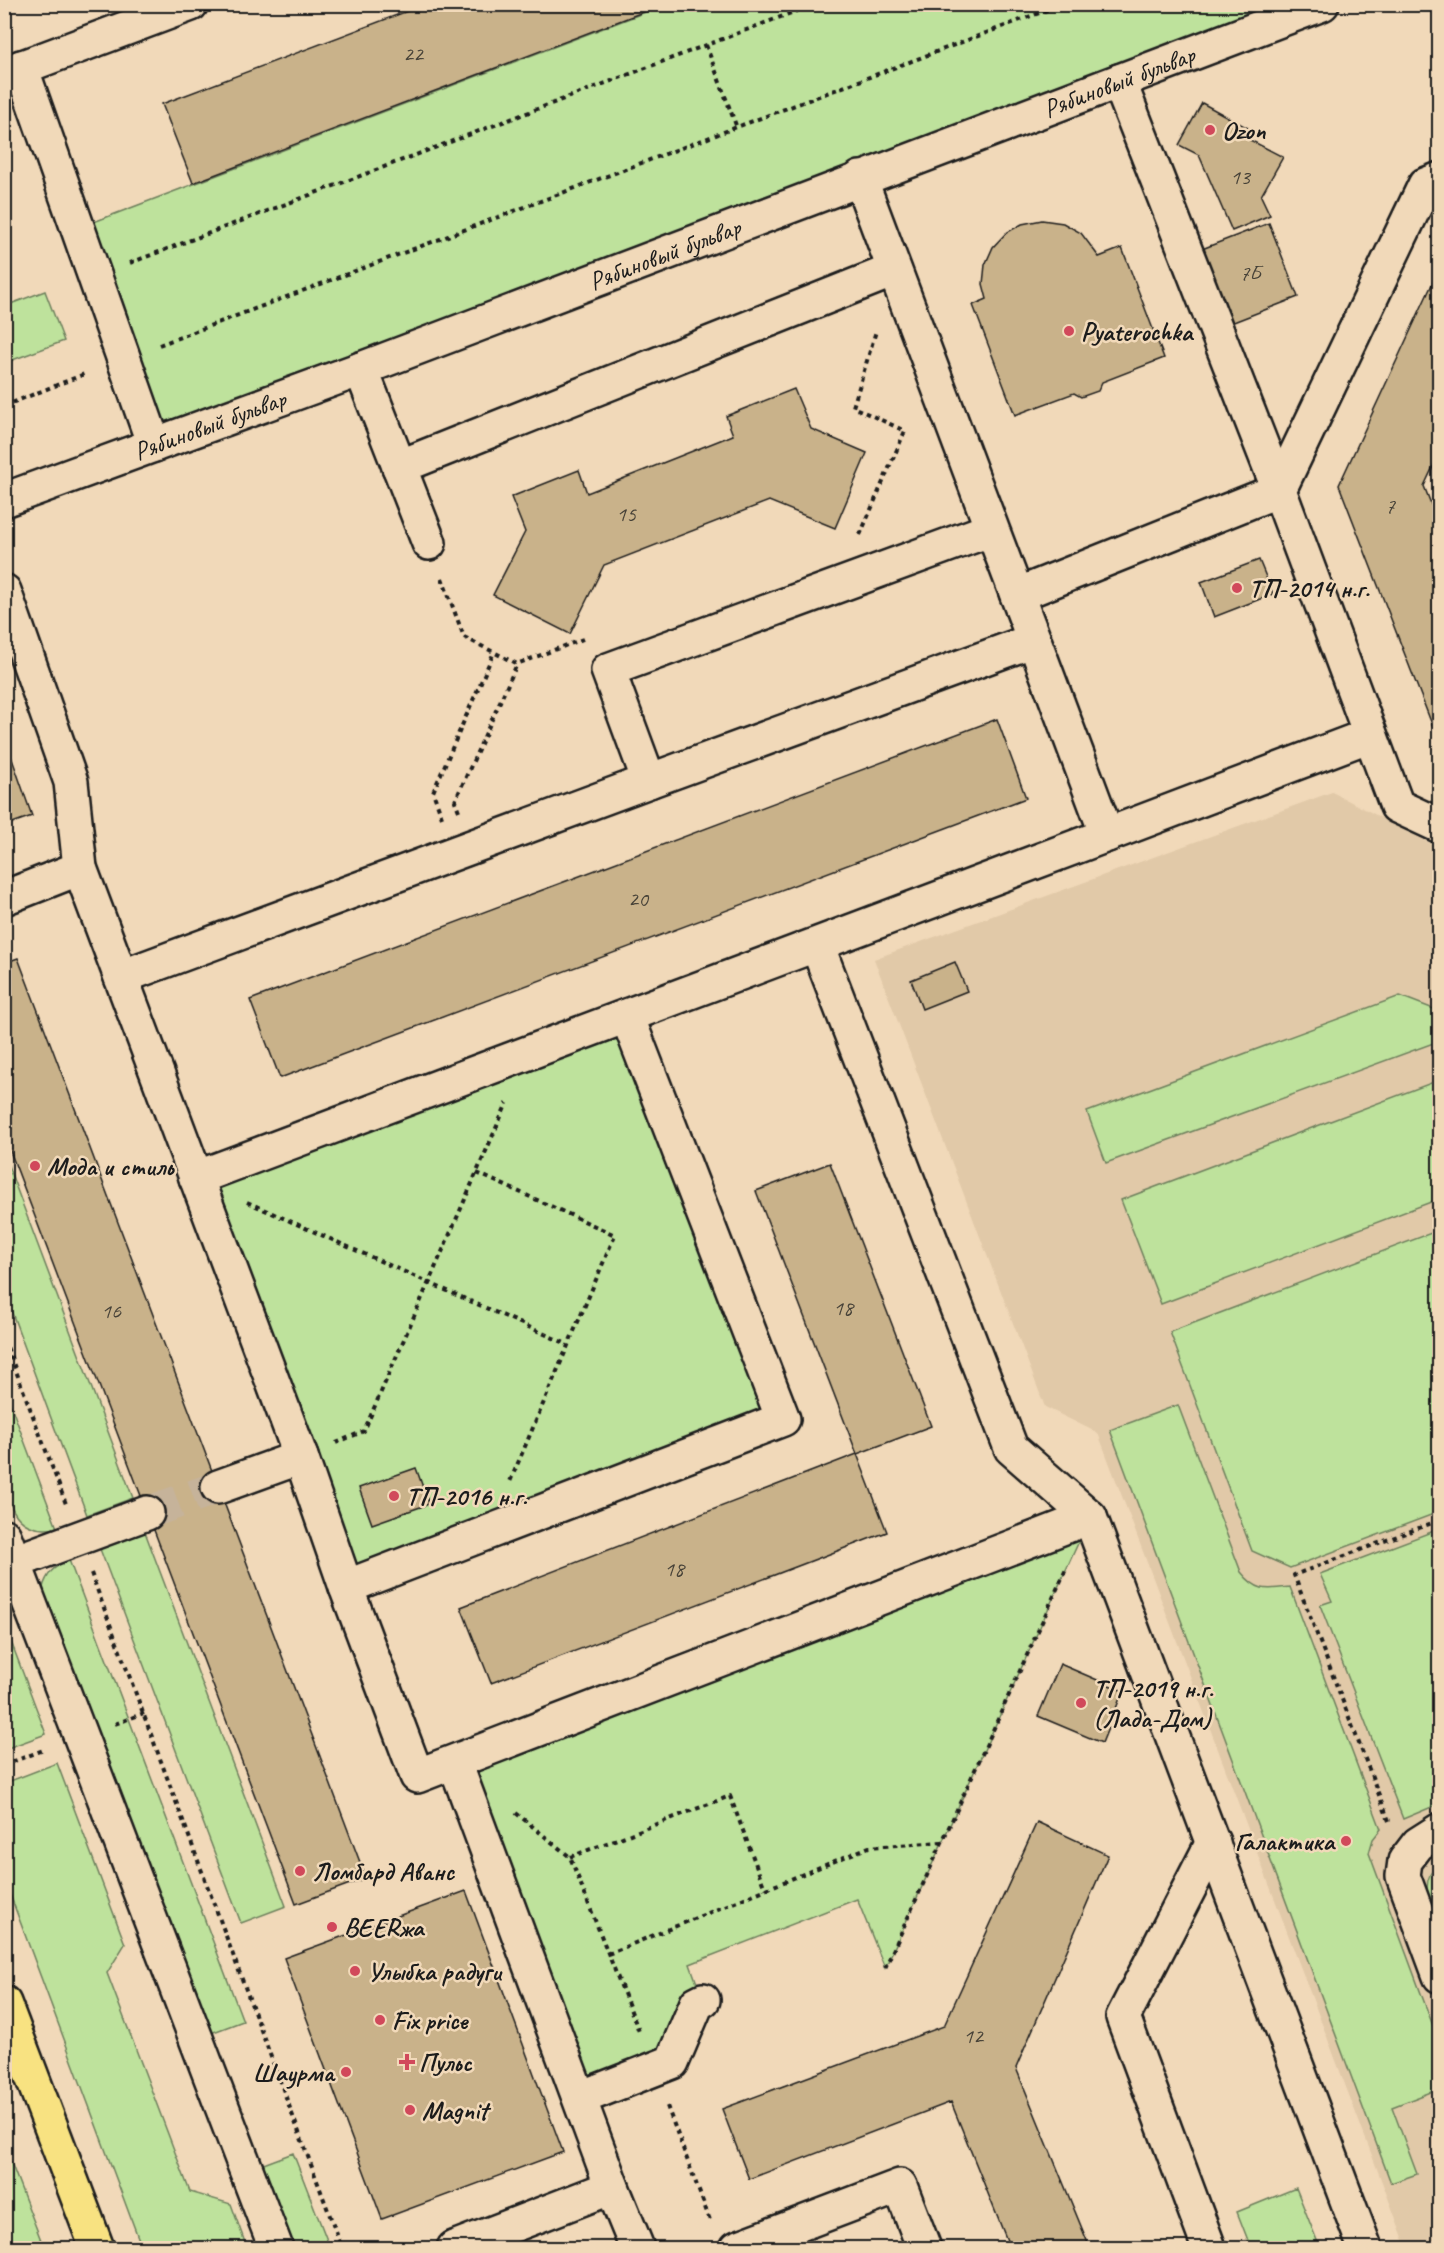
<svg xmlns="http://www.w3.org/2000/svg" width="1444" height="2253" viewBox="0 0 1444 2253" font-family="Caveat,sans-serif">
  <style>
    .built { fill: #e1c9a8 }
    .green { fill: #bee29c; stroke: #6d7f5c; stroke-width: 1.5 }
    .building { fill: #c9b28a; stroke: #1c1c1c; stroke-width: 1.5 }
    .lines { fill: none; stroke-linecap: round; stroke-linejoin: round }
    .minor-tunnel { stroke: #c6b39a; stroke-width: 33; stroke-dasharray: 33 16; stroke-linecap: butt }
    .minor-casing { stroke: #1c1c1c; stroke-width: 38 }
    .major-casing { stroke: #1c1c1c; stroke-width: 38 }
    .path { stroke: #1c1c1c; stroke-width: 4; stroke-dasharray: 4.5 4.5; stroke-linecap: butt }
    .minor { stroke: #f1d9b9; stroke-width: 33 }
    .major { stroke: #f8e281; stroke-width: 33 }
    .poi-dot { fill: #d1495b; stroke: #f1d9b9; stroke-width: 2 }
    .labels { text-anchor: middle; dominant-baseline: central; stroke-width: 5; stroke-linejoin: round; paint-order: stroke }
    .number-label { font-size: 22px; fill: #474238 }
    .street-label { font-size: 26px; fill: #1c1c1c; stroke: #f1d9b9 }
    .poi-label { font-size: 26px; font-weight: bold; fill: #1c1c1c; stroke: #f1d9b9; text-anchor: start }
  </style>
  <rect width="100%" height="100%" fill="#f1d9b9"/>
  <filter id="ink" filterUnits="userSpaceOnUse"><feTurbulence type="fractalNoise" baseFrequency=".0167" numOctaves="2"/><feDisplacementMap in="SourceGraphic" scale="12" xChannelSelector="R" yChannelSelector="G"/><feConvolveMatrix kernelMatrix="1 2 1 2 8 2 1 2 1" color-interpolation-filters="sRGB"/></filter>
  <g filter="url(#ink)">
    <path class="built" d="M1332 792 1439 848V2248H1407L1098 1433 1045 1407 874 959Z"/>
    <path class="green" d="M664 5H1322L154 445 78 228Z
      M45 291 64 341 7 362 5 355V306Z
      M1400 996 1439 1011V1041L1106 1163 1087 1112Z
      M626 1020 778 1419 352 1581 201 1182Z
      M1439 1080V1199L1161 1304 1121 1200Z
      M4 1155 133 1498 87 1515 5 1294Z
      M1439 1230V1512L1290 1568 1252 1551 1170 1332Z
      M5 1390 57 1528C4 1537 4 1484 4 1446 4 1428 4 1409 5 1390Z
      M1178 1405 1241 1572C1257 1592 1266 1590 1290 1587L1381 1829 1373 1839 1369 1853 1439 2042V2089L1392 2107 1417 2174 1391 2183 1110 1430Z
      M1090 1517 885 1968 857 1899 690 1964 703 2000 672 2062 580 2098 455 1763Z
      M1439 1529V1804L1403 1819 1320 1605 1332 1601 1320 1574Z
      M145 1532 286 1906 241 1923 100 1549Z
      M69 1560 243 2021 211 2033 42 1590C47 1573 53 1567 69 1560Z
      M4 1623 46 1734 5 1749H4Z
      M57 1763 125 1944 107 1973 190 2192 231 2204 247 2248H142L5 1881V1783Z
      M1439 1864V1926C1431 1905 1417 1881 1439 1864Z
      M293 2153 330 2248H291L261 2165Z
      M4 2154 10 2160 44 2248H5Z
      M1296 2188 1320 2248H1251L1237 2212Z"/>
    <path class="building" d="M426 4H664L193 183 162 104Z
      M1202 103 1248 128 1244 137 1283 157 1261 196 1270 215 1232 231 1199 155 1179 145Z
      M1042 220 1063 223 1081 233 1099 257 1122 248 1164 358 1102 382 1098 391 1081 397 1074 393 1015 415 973 305 987 299 983 284 985 265 993 247 1006 233 1022 224Z
      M1269 223 1298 297 1231 323 1202 249Z
      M1440 267V452L1424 486 1440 527V745L1339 485Z
      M794 389 811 429 867 453 835 528 769 501 604 565 570 634 493 595 525 532 511 497 579 470 587 493 733 435 726 416Z
      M1259 560 1273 594 1214 617 1201 582Z
      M997 719 1026 798 280 1078 250 1000Z
      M4 736 32 816 4 826Z
      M18 958 366 1878 296 1904 4 1135V963Z
      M955 962 967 991 922 1009 911 980Z
      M830 1163 931 1426 857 1454 756 1191Z
      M857 1454 887 1532 491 1683 461 1607Z
      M416 1468 429 1504 372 1524 359 1488Z
      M1060 1664 1123 1691 1102 1743 1038 1716Z
      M1037 1822 1108 1855 1016 2068 1090 2248H1010L951 2102 749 2179 722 2109 944 2026Z
      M466 1891 563 2152 382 2219 284 1958Z"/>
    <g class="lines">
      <path class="minor-tunnel" d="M147 1513 218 1487"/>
      <g class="minor-casing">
        <g id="minor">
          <path d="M21 67 154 445"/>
          <path d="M4 74 191 4"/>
          <path d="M860 178 992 529 608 670 649 781 1034 640 992 529"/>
          <path d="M1440 179 1425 185 1279 490 1397 806 1440 826"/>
          <path d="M361 369 429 543"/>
          <path d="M399 467 894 270"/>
          <path id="s1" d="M4 500 361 369 1322 4"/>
          <path d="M4 591 71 782 80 868 301 1457 346 1587 417 1776 1090 1517"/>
          <path d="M1017 595 1279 490 1119 81"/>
          <path d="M1107 835 1370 735"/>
          <path d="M4 898 80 868"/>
          <path d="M817 945 1011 1448 1090 1517 1365 2248"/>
          <path d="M121 977 649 781"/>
          <path d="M196 1178 1107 835 1034 640"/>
          <path d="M218 1487 301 1457"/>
          <path d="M4 1536 276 2248"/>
          <path d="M14 1562 147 1513"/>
          <path d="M346 1587 783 1419 627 1016"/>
          <path d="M455 1763 612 2187 637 2248"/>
          <path d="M1440 1830 1418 1844 1405 1861 1403 1876 1440 1976"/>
          <path d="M580 2098 672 2062 697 2003 703 2000"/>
          <path d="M454 2248 612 2187"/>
          <path d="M737 2248 900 2186 924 2248"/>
          <path d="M1209 2248 1123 2017 1213 1842"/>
        </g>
      </g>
      <g class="major-casing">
        <path id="major" d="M4 2003 97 2248"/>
      </g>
      <path class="path" d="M4 10 18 4
        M706 45 737 128
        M130 263 815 4
        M159 345 1063 4
        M4 406 87 373
        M860 535 905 431 853 407 876 331
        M442 578 464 637 517 664 583 639
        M459 811 455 801 517 664
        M442 817 433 792 494 652
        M477 1173 615 1235 509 1484
        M247 1202 567 1344
        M4 1339 66 1504
        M336 1443 364 1431 507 1103
        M91 1573 342 2248
        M115 1724 144 1713
        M4 1765 46 1749
        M516 1813 570 1857 640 2034
        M1389 1821 1294 1575 1440 1520
        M570 1857 730 1796 765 1889
        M608 1954 869 1847 942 1842
        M885 1968 1067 1567
        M667 2106 711 2223"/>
      <use href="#minor" class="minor"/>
      <use href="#major" class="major"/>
    </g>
  </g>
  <g class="poi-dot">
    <circle cx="1210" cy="130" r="6"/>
    <circle cx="1069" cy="331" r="6"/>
    <circle cx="1237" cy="588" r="6"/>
    <circle cx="35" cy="1166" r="6"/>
    <circle cx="394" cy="1496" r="6"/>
    <circle cx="1081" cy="1703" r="6"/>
    <circle cx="1346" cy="1841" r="6"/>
    <circle cx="300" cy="1871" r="6"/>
    <circle cx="332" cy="1927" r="6"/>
    <circle cx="355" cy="1971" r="6"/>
    <circle cx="380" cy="2020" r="6"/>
    <path d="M404 2053h6v6h6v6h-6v6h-6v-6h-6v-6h6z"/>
    <circle cx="346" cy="2072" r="6"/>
    <circle cx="410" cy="2110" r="6"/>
  </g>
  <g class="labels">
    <g class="number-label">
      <text x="413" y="54">22</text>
      <text x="1240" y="177">13</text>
      <text x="1250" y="273">7Б</text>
      <text x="1390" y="506">7</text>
      <text x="626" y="514">15</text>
      <text x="638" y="899">20</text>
      <text x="843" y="1308">18</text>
      <text x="111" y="1311">16</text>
      <text x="674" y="1569">18</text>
      <text x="973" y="2036">12</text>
    </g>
    <g class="street-label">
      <text stroke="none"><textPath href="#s1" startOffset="1191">Рябиновый бульвар</textPath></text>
      <text stroke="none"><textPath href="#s1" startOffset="705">Рябиновый бульвар</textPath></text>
      <text stroke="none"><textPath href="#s1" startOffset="219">Рябиновый бульвар</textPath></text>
    </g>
    <g class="poi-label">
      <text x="1222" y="130">Ozon</text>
      <text x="1081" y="331">Pyaterochka</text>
      <text x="1249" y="588">ТП-2014 н.г.</text>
      <text x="47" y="1166">Мода и стиль</text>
      <text x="406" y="1496">ТП-2016 н.г.</text>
      <text x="1093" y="1688">ТП-2019 н.г.<tspan x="1093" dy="30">(Лада-Дом)</tspan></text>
      <text x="1334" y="1841" text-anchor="end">Галактика</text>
      <text x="312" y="1871">Ломбард Аванс</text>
      <text x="344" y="1927">BEERжа</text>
      <text x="367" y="1971">Улыбка радуги</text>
      <text x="392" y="2020">Fix price</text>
      <text x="419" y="2062">Пульс</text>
      <text x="334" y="2072" text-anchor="end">Шаурма</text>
      <text x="422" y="2110">Magnit</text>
    </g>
  </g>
  <rect width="1444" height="2253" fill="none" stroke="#f1d9b9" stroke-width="24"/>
  <rect x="12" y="12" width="1420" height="2229" fill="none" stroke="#1c1c1c" stroke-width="2" filter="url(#ink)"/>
</svg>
